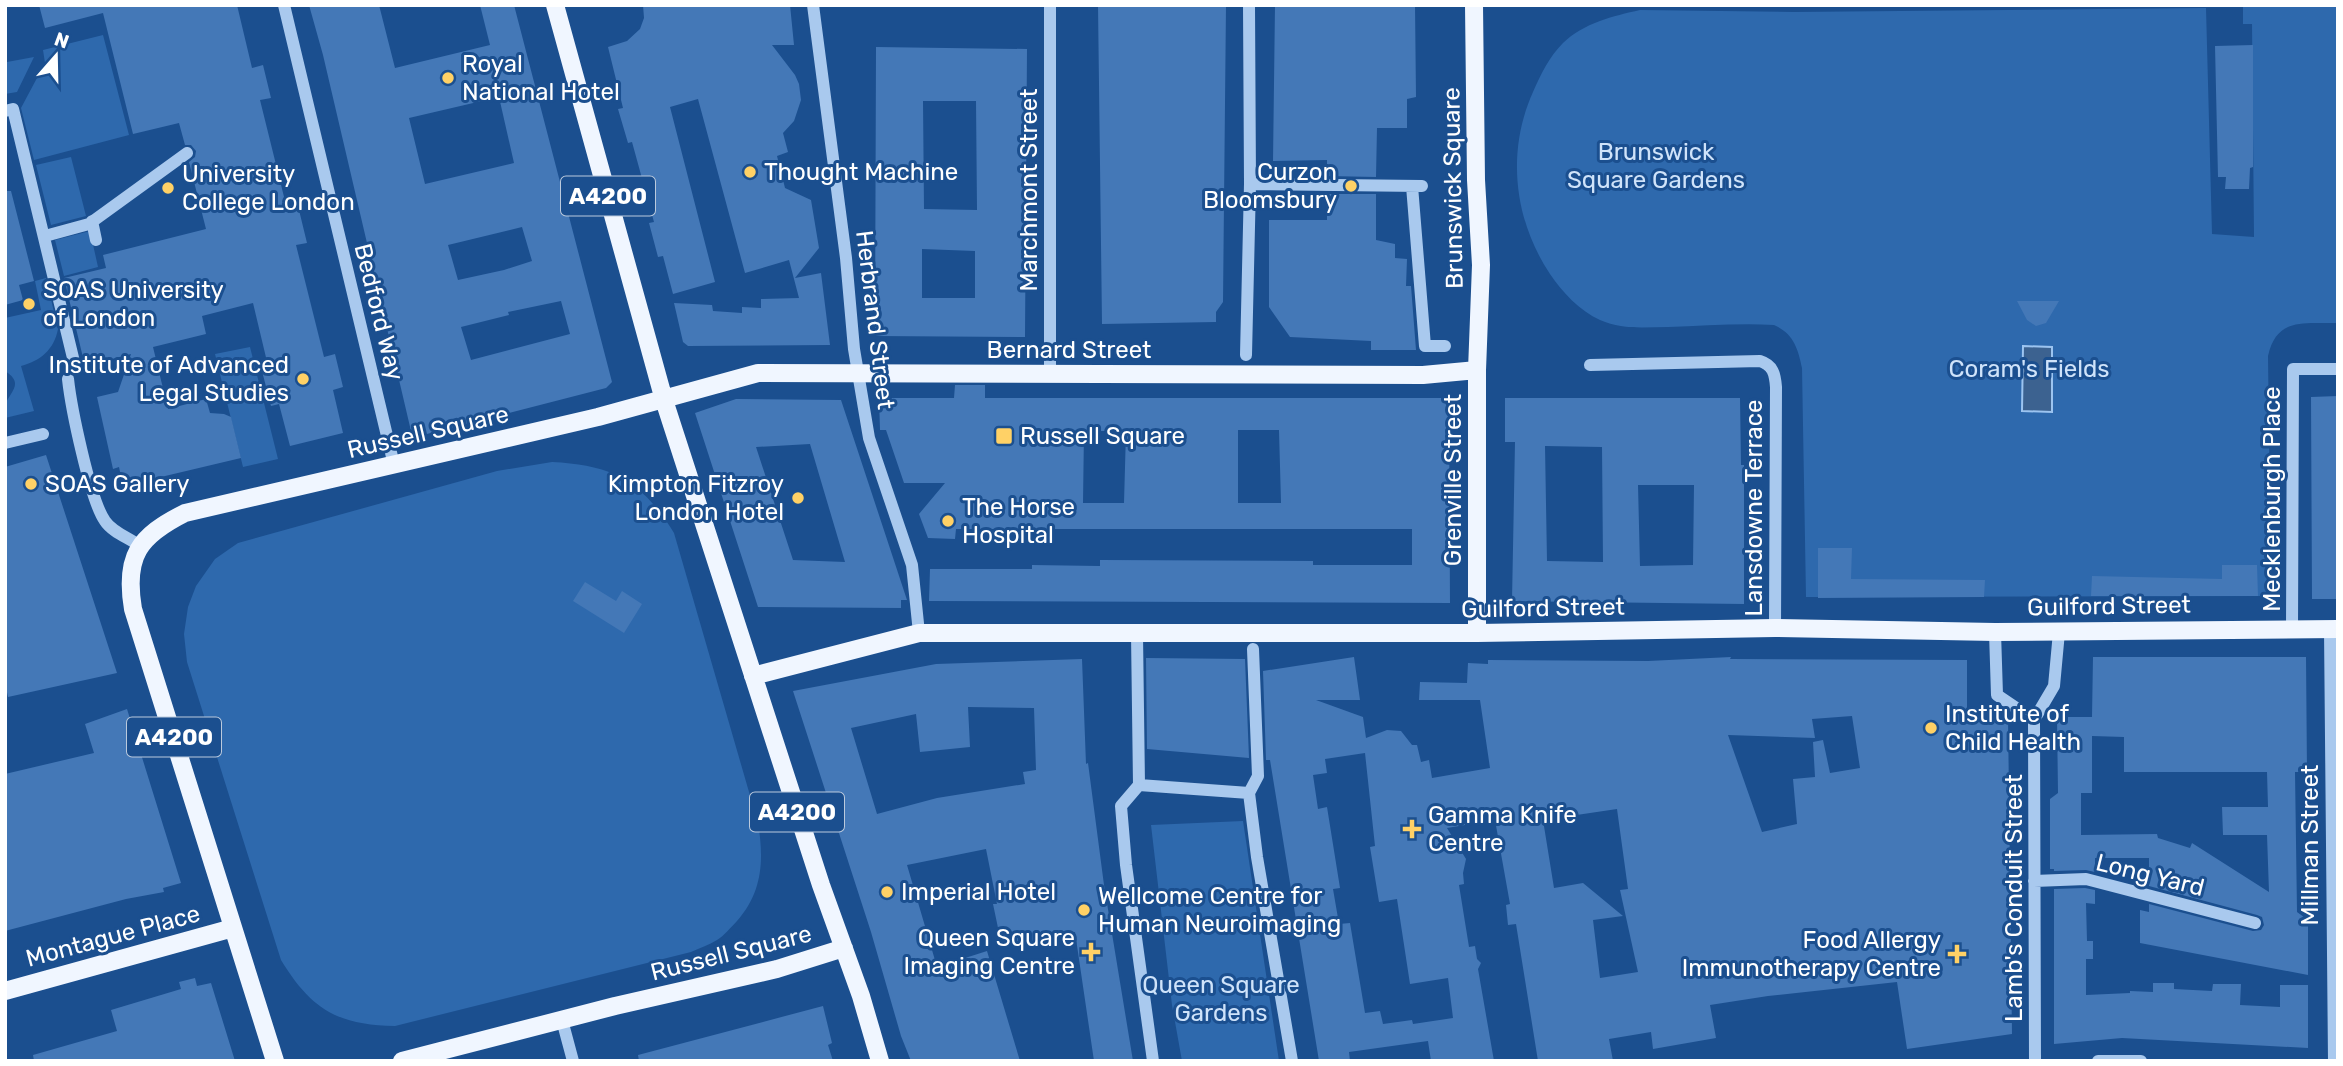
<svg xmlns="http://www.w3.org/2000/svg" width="2343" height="1066" viewBox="0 0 2343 1066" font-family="Rubik,sans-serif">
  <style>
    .green { fill: #2e69ad }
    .water { fill: #3c6290; stroke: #9cc4f0; stroke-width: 2 }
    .building { fill: #4478b7; fill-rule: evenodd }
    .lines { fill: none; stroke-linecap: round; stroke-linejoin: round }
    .minor { stroke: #a9c9ee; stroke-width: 12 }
    .major { stroke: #f0f6ff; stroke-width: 18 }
    .poi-dot { fill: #ffd166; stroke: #1b4f8f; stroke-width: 2.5 }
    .labels { text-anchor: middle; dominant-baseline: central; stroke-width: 6; stroke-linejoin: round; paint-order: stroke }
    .shield { fill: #1b4f8f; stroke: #bbcadd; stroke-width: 2 }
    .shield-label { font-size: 23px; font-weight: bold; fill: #fff }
    .poi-label { font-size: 24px; fill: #fff; stroke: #1b4f8f; text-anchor: start }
    .park-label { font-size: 24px; fill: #cfe3fa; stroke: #1b4f8f }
    .street-label { font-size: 24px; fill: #fff; stroke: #1b4f8f }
  </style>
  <rect width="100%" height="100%" fill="#1b4f8f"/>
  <path class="green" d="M2243 5H2338V323C2305 324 2277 316 2268 356L2271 596 1806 597 1802 368C1798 348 1793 333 1774 325 1739 323 1703 326 1668 327 1644 327 1622 330 1600 320 1580 311 1562 292 1550 274 1514 220 1506 152 1533 92 1541 74 1549 57 1563 43 1584 23 1613 16 1640 10L1794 12 2206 8 2212 234 2254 237 2252 24H2243Z
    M103 35 129 135 34 160 21 108 45 63 43 50Z
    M34 57 17 92 5 94V58L7 62Z
    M71 157 86 216 51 225 36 165Z
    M90 231 98 267 64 276 55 240Z
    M46 278 58 329C54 350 40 361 21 366L34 411 5 418C5 414 4 410 5 406 8 393 26 384 5 371V318L41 310 35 281Z
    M250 347 278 459 243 467 215 354Z
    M552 462C613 465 642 481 674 533L758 823C764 859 763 892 737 921 731 927 724 936 717 940 709 945 699 948 691 952L395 1026C337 1025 311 1009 281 960L187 662 184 634 188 607 196 586 215 559 238 543 497 471Z
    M1243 821 1279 1061H1182L1172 1005 1151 825Z"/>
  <path class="water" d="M2023 346 2052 347V412L2022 411Z"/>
  <path class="building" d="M39 5H237L252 68 263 65 271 98 260 100 288 213 299 210 307 243 296 245 324 357 335 354 343 387 333 390 343 433 290 446 279 404 271 406 262 371 269 370 253 303 202 316 206 334 153 347 168 409 206 399 210 413 224 414 231 417 241 458 123 486 119 467 113 469 97 397 118 392 131 354 85 366 64 278 106 268 103 255 206 229 189 162 195 157 196 151 191 145H185L179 123 133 134 103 13 45 28Z
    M309 5H379L395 68 490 45 480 5H514L612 382 606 388 419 436 411 431 323 55ZM499 97 514 163 425 184 409 118ZM522 227 532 261 504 270 458 280 448 245ZM561 301 570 334 471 360 461 327 509 315 508 312Z
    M643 5H790L794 45H772L795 75 799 84 801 100 794 121 783 133 788 152 777 156 785 188 811 200 819 248 795 278 821 273 830 345 688 346 683 342 674 303 712 305 713 311 742 313V307L761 308V299L799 298 789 260 745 273 698 99 670 107 715 282 673 294 663 256 658 257 649 223 654 222 632 142 628 143 618 109 623 108 608 47 627 41 640 29 644 18Z
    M1098 5H1226L1223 302 1216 312V322L1102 324Z
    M1275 5H1415L1416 97 1407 99V128H1377L1376 177 1327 176V160L1273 161Z
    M2253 45V167L2250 168 2249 189H2225L2226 177H2218L2215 46Z
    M876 47 1027 49 1025 337 875 336ZM923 101H976L977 210 924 209ZM922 249 975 251V298H922Z
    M5 191H11L34 281 19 285 23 300 5 305Z
    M1327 194H1376V240L1395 244V258L1407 259 1406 286H1411L1416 350H1371V341L1290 337 1269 307V220H1327Z
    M2017 301H2059L2046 323 2036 326 2027 320Z
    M955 385H985V398H1449L1450 603 929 601 930 569H1032V565L1100 566V560L1313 561V565H1412V529H956L955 539 928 538 919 514 945 483H904L886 430H880L879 398H954ZM1238 430H1279L1281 503H1238ZM1084 431H1126L1124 503H1083Z
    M2338 396V599H2312L2311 397Z
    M1505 398H1740L1741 465H1744V604L1512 601 1515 442H1505ZM1545 446 1602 447 1603 562 1547 561ZM1638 485H1694L1693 565 1640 566Z
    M736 399 841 400 906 597 907 600H901V608L758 607 695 413ZM810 444 845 562 793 560 756 447Z
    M46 455 117 673 8 697 5 683V467Z
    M1818 548H1852L1851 579 1985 580 1984 597 1818 598Z
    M2222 565H2257L2258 596H2091L2092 576 2222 579Z
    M585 582 616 601 622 591 642 604 624 633 573 601Z
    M1354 657 1360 700H1316L1363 717 1366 738 1387 730 1401 731 1412 745H1417L1421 762 1429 760 1432 778 1490 768 1480 700H1419L1420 682 1467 683 1468 663 1488 664V660L1648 661 1731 657 1730 659 1967 660V717H2008L2012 1034 1907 1049 1897 982 1768 996 1710 1005 1716 1038 1653 1049 1651 1032 1609 1039 1613 1061H1538L1516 924 1508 925 1506 905 1510 904 1495 820 1447 828 1466 859 1463 873 1464 884 1459 885 1469 947 1475 946 1477 959 1481 963 1478 969 1494 1061H1431L1428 1041 1349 1052 1350 1061H1319L1270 760H1266L1263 671ZM1852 716 1860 768 1830 773 1823 740 1813 742 1815 777 1793 779 1797 824 1762 832 1728 735 1815 738 1812 719ZM1365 753 1375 846 1370 847 1379 902 1397 899 1410 984 1448 978 1453 1018 1413 1024 1412 1020 1383 1024 1380 1011 1365 1013 1350 923 1339 924 1333 889 1340 888 1327 807 1318 809 1313 775 1327 773 1325 759ZM1617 809 1628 889 1620 890 1638 972 1600 978 1593 920 1623 916 1583 883 1554 888 1543 820Z
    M2093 657H2306L2307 772H2295L2297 912 2308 920V975L2140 943V910L2149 912V904L2253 931 2261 930 2264 925 2262 917 2257 915 2149 886V858H2095V872L2086 870 2054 871V869H2050V799L2058 793 2057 717H2092ZM2092 736 2124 737V772H2267L2268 807H2222L2223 835H2267L2269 892 2192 843 2190 848 2158 838 2157 834 2081 835V793H2092Z
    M1146 658 1245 659 1249 758 1147 749Z
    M1082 659 1086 764 1088 763 1104 885 1133 1061H1094L1075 932 1002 947 993 904H997L986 849 907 865 937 967 987 951 1020 1061H911L901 1036 871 932 793 691 936 664ZM968 707 1034 708 1036 770 1023 772 1025 784 937 798 877 814 851 728 916 714 920 752 970 747Z
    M127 709 181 883 163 888 164 892 126 899 5 931V774L94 753 85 724Z
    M2085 888 2095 890V904L2086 903 2087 941H2093V959H2086V995L2130 993V991L2153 992V983H2174V989L2212 991 2213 984H2241L2240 1005 2280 1007V985H2308V1048L2122 1038 2054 1044V889Z
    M195 978 197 986 211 983 235 1061H34L33 1055 117 1031 111 1010 181 989 179 982Z
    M823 1006 832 1043 828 1045 833 1061H639L638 1055Z"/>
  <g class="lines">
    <path class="minor" d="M284 5 394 465
      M813 5 846 258 854 349 869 438 912 565 919 633
      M1050 5V375
      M1249 5 1250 184 1422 186
      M5 111 13 109 74 362
      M1412 186 1425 346H1445
      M92 221 96 240
      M45 236 89 224 187 153
      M1246 355 1250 184
      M1590 365 1760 361C1773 365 1775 374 1776 387L1775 628
      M68 379C71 407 90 500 105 521 112 532 129 538 140 546
      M5 443 43 434
      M2292 629 2293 369H2338
      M2330 629 2334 1061
      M1995 632 1997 695 2034 720
      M1137 634 1139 785
      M1249 793 1258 776 1253 649
      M2034 881 2086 879 2255 923
      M562 1020 573 1061
      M1153 1061 1126 865 1121 806 1139 785 1249 793 1257 857 1292 1061
      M2035 1061 2034 720 2054 686 2059 632
      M2098 1061H2141"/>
    <path class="major" d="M555 5 664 400 821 885 861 996 880 1061
      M1474 5 1476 180 1481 265 1477 370V633
      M753 676 919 633H1477L1775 628 1995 632 2338 629
      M5 991 233 928
      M275 1061 133 609C124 556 139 536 185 513L598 417 758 373 1423 375 1477 370
      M402 1061 615 1006 777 969 844 948"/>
  </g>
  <g class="poi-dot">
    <circle cx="448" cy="78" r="7"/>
    <circle cx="750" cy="172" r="7"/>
    <circle cx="1351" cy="186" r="7"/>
    <circle cx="168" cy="188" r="7"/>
    <circle cx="29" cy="304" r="7"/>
    <circle cx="303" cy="379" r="7"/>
    <rect x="995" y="427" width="18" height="18" rx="3.5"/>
    <circle cx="31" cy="484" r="7"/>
    <circle cx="798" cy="498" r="7"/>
    <circle cx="948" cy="521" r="7"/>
    <circle cx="1931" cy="728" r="7"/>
    <path d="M1408.5 818.5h7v7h7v7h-7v7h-7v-7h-7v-7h7z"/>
    <circle cx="887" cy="892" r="7"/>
    <circle cx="1084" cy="910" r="7"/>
    <path d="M1087.5 941.5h7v7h7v7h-7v7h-7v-7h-7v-7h7z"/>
    <path d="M1953.5 943.5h7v7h7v7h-7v7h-7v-7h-7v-7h7z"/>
  </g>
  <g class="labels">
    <g class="shield">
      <rect x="561" y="176.5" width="94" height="39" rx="5"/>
      <rect x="127" y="717.5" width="94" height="39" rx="5"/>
      <rect x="750" y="792.5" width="94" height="39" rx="5"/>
    </g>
    <g class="shield-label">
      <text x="608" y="196">A4200</text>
      <text x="174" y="737">A4200</text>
      <text x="797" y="812">A4200</text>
    </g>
    <g class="poi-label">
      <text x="462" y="64">Royal<tspan x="462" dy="28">National Hotel</tspan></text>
      <text x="764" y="172">Thought Machine</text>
      <text x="1337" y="172" text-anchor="end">Curzon<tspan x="1337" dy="28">Bloomsbury</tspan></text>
      <text x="182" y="174">University<tspan x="182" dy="28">College London</tspan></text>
      <text x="43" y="290">SOAS University<tspan x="43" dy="28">of London</tspan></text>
      <text x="289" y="365" text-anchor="end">Institute of Advanced<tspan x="289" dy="28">Legal Studies</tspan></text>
      <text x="1020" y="436">Russell Square</text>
      <text x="45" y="484">SOAS Gallery</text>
      <text x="784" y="484" text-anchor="end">Kimpton Fitzroy<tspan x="784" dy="28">London Hotel</tspan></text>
      <text x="962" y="507">The Horse<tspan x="962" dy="28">Hospital</tspan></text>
      <text x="1945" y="714">Institute of<tspan x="1945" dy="28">Child Health</tspan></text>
      <text x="1428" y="815">Gamma Knife<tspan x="1428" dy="28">Centre</tspan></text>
      <text x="901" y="892">Imperial Hotel</text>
      <text x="1098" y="896">Wellcome Centre for<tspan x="1098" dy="28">Human Neuroimaging</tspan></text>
      <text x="1075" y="938" text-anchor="end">Queen Square<tspan x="1075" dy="28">Imaging Centre</tspan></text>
      <text x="1941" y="940" text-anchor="end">Food Allergy<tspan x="1941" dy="28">Immunotherapy Centre</tspan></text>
    </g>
    <g class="park-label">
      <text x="1656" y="152">Brunswick<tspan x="1656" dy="28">Square Gardens</tspan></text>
      <text x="2029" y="369">Coram's Fields</text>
      <text x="1221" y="985">Queen Square<tspan x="1221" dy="28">Gardens</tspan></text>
    </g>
    <g class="street-label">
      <text transform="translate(1453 188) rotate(-91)">Brunswick Square</text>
      <text transform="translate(1029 190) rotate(-90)">Marchmont Street</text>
      <text transform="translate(379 312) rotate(76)">Bedford Way</text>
      <text transform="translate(875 320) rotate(83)">Herbrand Street</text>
      <text x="1069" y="350">Bernard Street</text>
      <text transform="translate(428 432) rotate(-13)">Russell Square</text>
      <text transform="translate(1453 480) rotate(-90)">Grenville Street</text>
      <text transform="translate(2272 499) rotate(-90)">Mecklenburgh Place</text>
      <text transform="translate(1754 508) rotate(-90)">Lansdowne Terrace</text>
      <text transform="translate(2109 606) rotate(-1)">Guilford Street</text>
      <text transform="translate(1543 608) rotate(-1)">Guilford Street</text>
      <text transform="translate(2310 845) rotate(-90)">Millman Street</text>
      <text transform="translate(2150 875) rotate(14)">Long Yard</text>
      <text transform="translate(2014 898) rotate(-90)">Lamb's Conduit Street</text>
      <text transform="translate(113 936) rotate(-15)">Montague Place</text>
      <text transform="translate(731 953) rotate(-14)">Russell Square</text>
    </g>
  </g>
  <rect width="2343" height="1066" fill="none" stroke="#ffffff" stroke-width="14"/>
  <g transform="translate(56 56) rotate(20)" stroke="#1b4f8f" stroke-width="5" paint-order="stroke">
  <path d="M0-5L12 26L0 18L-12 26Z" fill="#ffffff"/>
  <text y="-10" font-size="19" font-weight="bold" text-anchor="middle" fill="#ffffff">N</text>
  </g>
</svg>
